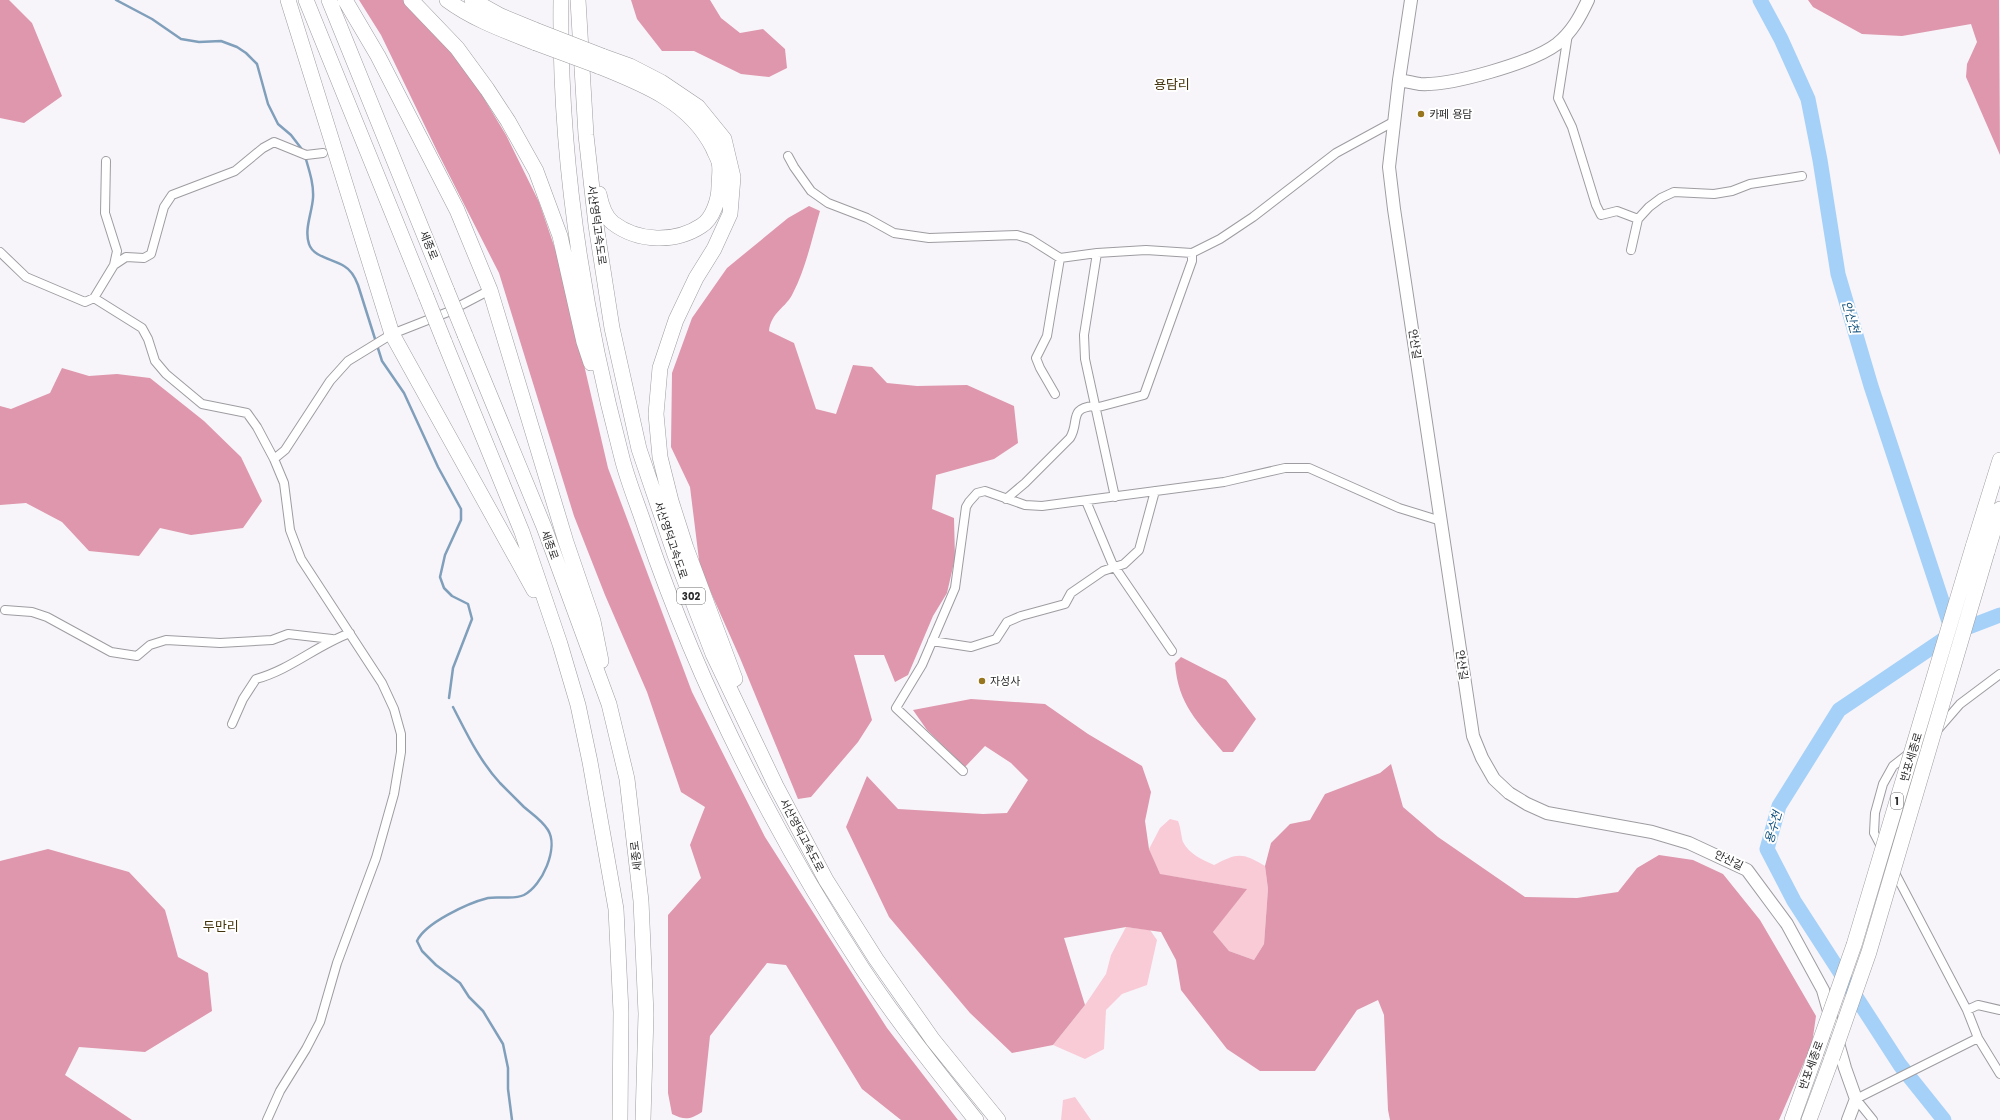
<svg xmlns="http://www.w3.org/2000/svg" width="2000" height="1120" viewBox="0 0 2000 1120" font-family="Poppins,'Noto Sans KR',sans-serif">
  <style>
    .green { fill: #f8cbd7 }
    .forest { fill: #de97ac }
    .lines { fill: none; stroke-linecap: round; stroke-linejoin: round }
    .stream { stroke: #809fbb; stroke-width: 2.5 }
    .river { stroke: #a5d1f8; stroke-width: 15 }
    .street-casing { stroke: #9e9ca1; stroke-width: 10 }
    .secondary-casing { stroke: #9e9ca1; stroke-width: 14 }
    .highway-casing { stroke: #9e9ca1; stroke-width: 16 }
    .street { stroke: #fff; stroke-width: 8 }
    .secondary { stroke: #fff; stroke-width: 12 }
    .highway { stroke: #fff; stroke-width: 15 }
    .highway-bridge-casing { stroke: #9e9ca1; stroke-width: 16; stroke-linecap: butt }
    .highway-bridge { stroke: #fff; stroke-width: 15 }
    .poi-dot { fill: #97761f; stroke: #fff; stroke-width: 1.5 }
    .labels { text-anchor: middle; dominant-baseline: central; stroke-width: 4; stroke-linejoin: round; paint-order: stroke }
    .shield { fill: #fff; stroke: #6b6a6b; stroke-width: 1 }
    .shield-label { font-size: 10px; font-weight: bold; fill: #2b2a2c }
    .poi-label { font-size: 11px; fill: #2b2a2c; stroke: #fff; text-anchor: start }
    .street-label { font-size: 11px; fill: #2b2a2c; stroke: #fff }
    .water-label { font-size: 12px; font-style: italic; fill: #0e4e7a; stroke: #fff }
    .quarter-label { font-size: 13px; fill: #43330a; stroke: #fff }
  </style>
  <rect width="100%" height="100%" fill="#f7f5fa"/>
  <path class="green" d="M1170 819 1178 821C1181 828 1181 836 1183 842 1189 854 1203 860 1214 865 1237 853 1242 852 1265 866L1268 889 1264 944 1254 960 1229 951 1213 932 1246 889 1170 876 1156 885 1159 874 1149 849 1160 828Z
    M1126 927 1150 930 1157 940 1147 985 1122 994 1106 1010 1104 1049 1085 1059 1053 1045 1085 1005 1106 974 1111 955Z
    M1075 1097 1091 1120H1061L1063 1100Z"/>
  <path class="forest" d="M0 0H9L32 23 62 96 24 123 0 118Z
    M359 0H406L468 72 506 135 539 202 561 266 608 468 692 692 765 837 887 1028 958 1120H901L862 1089 786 965 767 963 710 1036 702 1112C690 1120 684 1120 672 1114L668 1093V915L701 878 690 845 705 807 681 792 647 692 605 595 574 516 499 273 438 153 381 35Z
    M631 0H710L721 18 740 33 763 29 785 49 787 68 769 77 741 74 694 51H662L637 19Z
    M1808 0H1999L2000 155 1966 77 1967 64 1977 42 1971 24 1902 36 1862 34 1813 7Z
    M809 206 820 211C812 238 806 268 793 293 786 308 771 312 769 331L794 343 816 409 836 414 853 365 872 367 887 383 917 386 967 385 1014 406 1018 443 994 459 936 475 932 509 954 518 955 558 947 593 933 616 908 675 895 682 884 655H854L872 720 858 742 811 797 798 799 740 658 700 568 690 487 671 447 672 373 692 318 727 268 788 218Z
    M62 368 89 376 117 374 150 378 204 421 241 457 262 501 243 528 191 535 160 528 139 556 89 551 62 522 26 503 0 505V406L11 409 50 393Z
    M1181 657 1226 680 1256 719 1233 752H1223C1198 722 1178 705 1175 663Z
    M971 699 1045 704 1088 734 1142 766 1151 792 1145 821 1149 849 1160 874 1247 889 1213 932 1229 951 1254 960 1264 944 1268 889 1265 866 1271 843 1290 824 1310 820 1325 794 1380 773 1391 764 1403 807 1438 837 1525 897 1577 898 1618 892 1637 868 1659 855 1693 860 1723 874 1760 920 1816 1016 1812 1044 1779 1120H1390L1388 1110 1384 1015 1378 1000 1357 1010 1315 1071H1260L1227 1049 1181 990 1176 960 1161 932 1126 927 1064 938 1085 1005 1053 1045 1012 1053 970 1013 889 917 846 827 867 776 898 809 983 814 1007 813 1028 780 1011 763 985 746 965 767 927 730 913 710Z
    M48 849 129 872 165 910 178 957 208 973 212 1011 145 1052 79 1047 65 1075 132 1120H0V861Z"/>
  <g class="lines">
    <path class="stream" d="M116 0 152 19 181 39 199 42 221 41 237 47 246 53 257 64 268 104 278 124 291 135 304 152
      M305 156C309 170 314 184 313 198 312 213 304 229 309 244 313 257 333 259 344 266 351 270 355 277 358 285L382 361 404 393 438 467 461 509V520L445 555 440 577 444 588 452 596 468 604 472 619 453 668 449 698
      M453 707C467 734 479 760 500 783 508 791 516 799 524 807 532 814 542 820 548 830 559 848 542 886 524 895 514 900 498 896 488 898 468 903 425 923 417 941L422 951 436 965 460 983 469 997 483 1011 503 1044 508 1068V1089L512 1120"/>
    <path class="river" d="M1760 0 1781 39 1808 99 1820 160 1838 274 1871 386 1952 631
      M1944 1120 1900 1065 1794 901 1767 849 1779 806 1839 710 1953 633 2000 615"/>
    <g class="street-casing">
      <path id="street" d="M1568 34 1558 98 1572 127 1596 205 1601 215 1617 211 1638 219 1649 207 1661 198 1674 192 1714 194 1732 191 1750 184 1802 176
        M788 156 794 167 811 191 828 203 867 218 894 233 929 238 1017 235 1030 239 1060 258 1097 253 1146 250 1192 253 1220 239 1253 217 1336 153 1393 122
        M1631 250 1638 219
        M0 252 26 277 85 302 94 298 142 328 148 339 155 361 166 374 202 404 247 413 257 427 274 459
        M1097 253 1084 335 1085 359 1115 497
        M114 265 126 257 144 258 151 254 164 207 172 195 235 171 263 148 274 142 306 155 323 153
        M94 298 114 265 117 251 105 213 106 161
        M1055 394 1040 368 1036 358 1047 336 1060 258
        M1095 408 1144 395 1192 261V253
        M1006 499 1025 483 1070 438C1080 422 1068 408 1094 406
        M1086 501 1112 563 1172 651
        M5 610 32 612 47 617 111 652 137 656 150 645 166 640 220 643 272 640 288 634 332 639
        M932 641 971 647 996 639 1007 622 1021 616 1065 604 1071 593 1103 571 1124 564 1139 550 1155 491
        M232 724 243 699 256 679C290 670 317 645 350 633
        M963 771 896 708 922 665 955 588 966 507 969 502 977 493 985 491 1025 505 1042 506 1224 482 1285 468H1309L1399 508 1441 521
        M1967 1010 1978 1005 2000 1010
        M1978 1038 1967 1010 1874 833 1875 813 1883 784 1893 766 1934 734 1960 704 2000 674
        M267 1120 280 1091 306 1049 320 1022 337 963 376 858 394 794 401 752V734L394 709 382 683 301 559 290 530 284 483 274 459 285 450 330 381 348 361 392 334 448 312 490 290
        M1873 1120 1856 1099 1978 1038 2000 1074"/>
    </g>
    <g class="secondary-casing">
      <path id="secondary" d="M1411 0 1399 80 1389 167 1394 209 1473 736 1482 758 1494 779 1509 793 1527 804 1547 813 1652 832 1689 843 1747 870 1787 924 1823 990 1845 1068 1856 1099 1848 1120
        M1399 80C1405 81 1413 83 1420 84 1450 86 1532 63 1557 44 1572 32 1580 17 1588 0"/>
    </g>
    <g class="highway-casing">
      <path id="highway" d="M288 0 392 334 534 590
        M306 0 426 296
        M329 0 447 291
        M345 0 378 56 457 210 490 290 566 542 593 621 601 661
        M411 0 457 48 487 89 508 121 536 171 560 236 584 342 591 363
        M447 0C474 20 506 31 536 43
        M472 0 501 16 535 30
        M561 0C559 153 582 306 621 454 627 480 638 505 646 530 698 683 774 833 862 968 897 1021 937 1071 976 1120
        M578 0 586 135 596 225 612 328 639 449 675 555 713 654 776 786 826 880 876 959 933 1040 998 1120
        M602 56 630 66 661 82 698 107 724 139 733 177 730 214 714 249 696 278 676 320 660 368 656 414 660 457 671 501 686 548 735 679
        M598 66C643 84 690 102 713 148 715 153 718 158 719 162 721 169 719 179 719 186 719 199 713 219 701 226 675 243 638 242 613 223 604 216 601 204 599 194
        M465 335 544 527 609 704 627 779 641 901 646 1014 643 1120
        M444 341 522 532 560 644 578 705 590 762 616 909 621 1012 620 1120
        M1973 547 2000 460
        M1987 552 2000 509
        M1792 1120 1816 1053
        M1809 1120 1832 1058"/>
    </g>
    <use href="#street" class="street"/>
    <use href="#secondary" class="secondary"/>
    <use href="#highway" class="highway"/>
    <g class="highway-bridge-casing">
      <path id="highway-bridge" d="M535 30 602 56
        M536 43 598 66
        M447 291 465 335
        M426 296 444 341
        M1816 1053 1854 945 1973 547
        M1832 1058 1869 952 1987 552"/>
    </g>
    <use href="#highway-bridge" class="highway-bridge"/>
  </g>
  <g class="poi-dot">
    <circle cx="1421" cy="114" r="4"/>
    <circle cx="982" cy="681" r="4"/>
  </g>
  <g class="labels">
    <g class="shield">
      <rect x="677" y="588" width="28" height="16" rx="3"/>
      <rect x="1891" y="793" width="12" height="16" rx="3"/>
    </g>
    <g class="shield-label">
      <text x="691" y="596">302</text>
      <text x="1897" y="801">1</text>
    </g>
    <g class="poi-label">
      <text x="1429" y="114">카페 용담</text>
      <text x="990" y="681">자성사</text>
    </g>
    <g class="street-label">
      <text transform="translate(597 225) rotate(82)">서산영덕고속도로</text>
      <text transform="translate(429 245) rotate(68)">세종로</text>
      <text transform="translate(1415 344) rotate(81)">안산길</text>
      <text transform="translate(671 540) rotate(71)">서산영덕고속도로</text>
      <text transform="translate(550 545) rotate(70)">세종로</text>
      <text transform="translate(1462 665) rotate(82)">안산길</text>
      <text transform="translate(1911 757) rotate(-73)">반포세종로</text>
      <text transform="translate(802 835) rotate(62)">서산영덕고속도로</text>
      <text transform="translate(636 856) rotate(-97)">세종로</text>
      <text transform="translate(1729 860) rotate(26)">안산길</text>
      <text transform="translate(1811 1065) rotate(-70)">반포세종로</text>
    </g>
    <g class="water-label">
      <text transform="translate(1851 317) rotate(74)">안산천</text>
      <text transform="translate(1773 827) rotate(-74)">용수천</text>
    </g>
    <g class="quarter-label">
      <text x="1172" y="84">용담리</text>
      <text x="221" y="926">두만리</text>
    </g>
  </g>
</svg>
